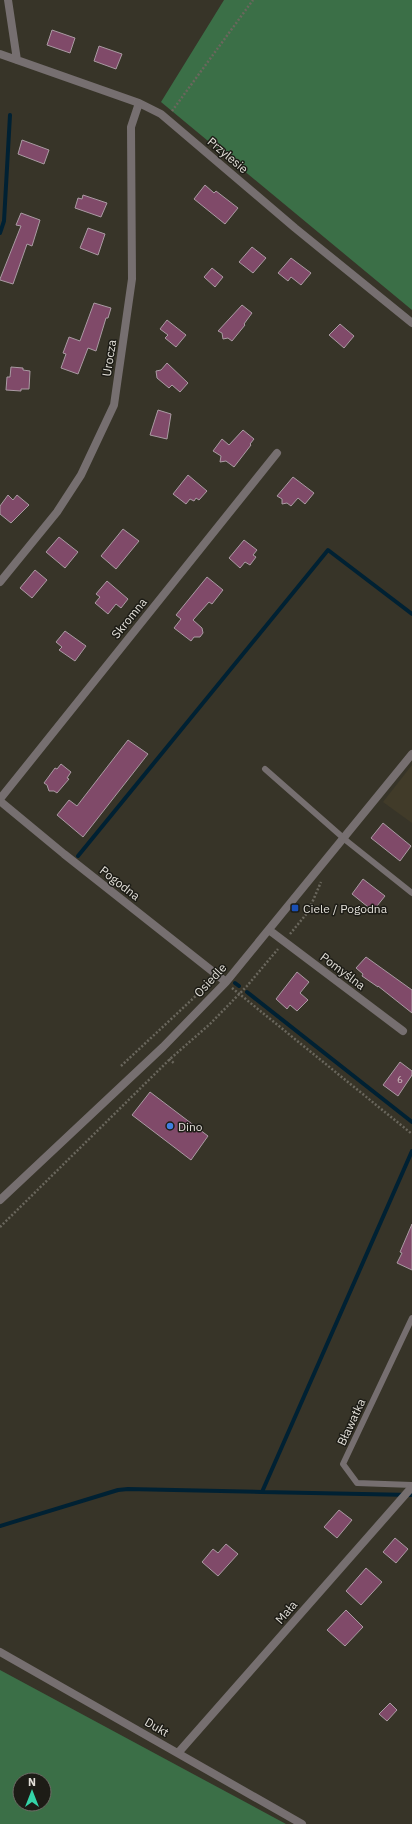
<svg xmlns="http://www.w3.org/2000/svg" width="412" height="1824" viewBox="0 0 412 1824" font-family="'IBM Plex Sans',sans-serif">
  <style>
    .built { fill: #413b29 }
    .forest { fill: #3b6f47; fill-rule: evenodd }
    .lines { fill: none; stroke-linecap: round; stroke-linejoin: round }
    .stream { stroke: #002133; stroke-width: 4 }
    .building { fill: #804a69; stroke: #aa9ba3 }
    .path { stroke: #6a675d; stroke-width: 2.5; stroke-dasharray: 2 2; stroke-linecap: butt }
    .lane { stroke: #766f70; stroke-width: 6 }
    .street { stroke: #766f70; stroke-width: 8 }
    .transit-dot { fill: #1a4fb4; stroke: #1d1c16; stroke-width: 1.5 }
    .shop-dot { fill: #3f7fe0; stroke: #1d1c16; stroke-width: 1.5 }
    .labels { text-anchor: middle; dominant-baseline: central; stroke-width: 3; stroke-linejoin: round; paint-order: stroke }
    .number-label { font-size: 10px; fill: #cababc }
    .street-label { font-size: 12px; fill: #e2dfd8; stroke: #1d1c16 }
    .poi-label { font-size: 12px; fill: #e2dfd8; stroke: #1d1c16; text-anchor: start }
  </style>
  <rect width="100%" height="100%" fill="#373428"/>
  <path class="built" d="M412 765V823L383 802Z"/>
  <path class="forest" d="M224 0H412V310L161 102Z
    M0 1670 286 1824H0ZM20 1780H44V1804H20Z"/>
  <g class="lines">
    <path class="stream" d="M0 233 4 221 10 115
      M78 856 328 550 412 614
      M235 983 239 986
      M247 992 412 1122
      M262 1492 412 1495
      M0 1526 118 1490 128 1489 262 1492 412 1151"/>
  </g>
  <path class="building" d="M52 30 75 38 70 53 47 45Z
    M99 46 122 54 116 69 94 61Z
    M22 140 49 150 44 164 18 154Z
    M205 185 214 193 216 191 238 208 225 224 194 199Z
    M83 195 107 203 101 217 75 208 78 198 82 199Z
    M21 213 40 220 32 246 27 244 13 284 0 280V279L21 226 16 225Z
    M88 228 105 234 98 255 80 248Z
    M252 247 266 258 253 273 239 262Z
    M291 258 311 273 301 285 291 277 288 281 278 273Z
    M212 268 223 277 215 287 204 277Z
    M94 303 111 308 108 318H106L96 351 88 348 78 374 61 368 66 354 63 353 69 337 80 341Z
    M242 305 252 313 244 324 245 325 232 341 228 338 223 339 222 333 218 331Z
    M167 320 186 335 176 347 165 338 168 335 160 329Z
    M340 324 354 336 344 348 329 335Z
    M167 363 188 383 180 392 172 385 169 388 157 378 156 371 161 370Z
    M11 367 23 368V370L30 371 29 389H21V391L6 390 7 377H10Z
    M158 410 171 414 167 439 150 435Z
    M243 430 254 439 250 444 251 445 234 467 226 461 220 462 221 456 213 451 222 439 229 445Z
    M188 475 207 491 199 500 196 498 194 501 190 499 186 504 173 494Z
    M293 477 314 493 305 504 298 498 291 506 287 503 282 504V499L277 496Z
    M8 495 13 500 17 495 29 505 11 523 0 514V506Z
    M123 529 139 541 116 569 101 556Z
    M59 537 78 552 65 568 46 552Z
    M244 540 257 550 253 555 256 557 250 565 245 562 240 568 229 558Z
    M35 570 47 580 32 598 20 588Z
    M207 577 223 590 212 604 209 602 193 620 202 628 203 633 200 637H194L191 641 174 628 181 619 176 615Z
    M107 581 128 599 121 608 116 604 108 614 95 603 100 597 96 594Z
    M65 631 86 646 75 661 59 650 62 647 56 642Z
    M128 740 148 754 83 837 57 815 69 800 77 806Z
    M61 764 71 772 67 778 69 779 57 793 54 791H49L47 785 44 783 55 768 57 769Z
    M383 823 411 846 400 861 371 838Z
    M363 879 385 896 373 911 352 894Z
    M366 957 412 990V1013L378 986V987L362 976 363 974 356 968Z
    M297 972 309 982 300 993 308 1000 297 1011 290 1005 287 1009 276 999Z
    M400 1062 412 1071V1075L398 1096 383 1085Z
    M150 1092 208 1136 191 1160 132 1115Z
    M412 1224V1270L397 1263 402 1253 400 1252Z
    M339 1510 352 1520 337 1538 324 1527Z
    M395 1538 408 1549 396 1563 383 1552Z
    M226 1544 238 1554 218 1576 202 1562 213 1549 218 1553Z
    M366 1568 382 1582 361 1605 346 1591Z
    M346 1610 363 1627 345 1646 327 1630Z
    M390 1703 397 1710 387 1721 379 1714Z"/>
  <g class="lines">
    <path class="path" d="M172 111 253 0
      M290 934 308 912 321 882
      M232 988 412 1134
      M169 1059 175 1064
      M121 1066 200 992
      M0 1227 170 1059 210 1024 247 986 278 949"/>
    <path class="lane" d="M265 769 348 842 412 893
      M412 1318 343 1464 357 1483 412 1485"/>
    <path class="street" d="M8 0 17 60
      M0 54 139 103 161 114 295 228 412 323
      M0 582 57 512 81 475 114 405 132 279 131 127 139 103
      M0 799 277 453
      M0 801 64 854 226 982
      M269 930 403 1031
      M0 1200 163 1047 226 982 412 754
      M0 1652 302 1824
      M178 1753 412 1487"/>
  </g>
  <rect class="transit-dot" x="291" y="904" width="8" height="8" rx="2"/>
  <circle class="shop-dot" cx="170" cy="1126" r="4"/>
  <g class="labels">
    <g class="number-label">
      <text x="400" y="1079">6</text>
    </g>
    <g class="street-label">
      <text transform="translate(228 155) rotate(40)">Przylesie</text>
      <text transform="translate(109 358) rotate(-81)">Urocza</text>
      <text transform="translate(129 618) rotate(-51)">Skromna</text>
      <text transform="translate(120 883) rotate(38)">Pogodna</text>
      <text transform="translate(343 971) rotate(37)">Pomyślna</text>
      <text transform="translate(210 980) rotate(-47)">Osiedle</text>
      <text transform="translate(351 1422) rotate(-65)">Bławatka</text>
      <text transform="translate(286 1612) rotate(-49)">Mała</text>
      <text transform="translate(157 1727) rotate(30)">Dukt</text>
    </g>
    <g class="poi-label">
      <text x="303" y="908">Ciele / Pogodna</text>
      <text x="178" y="1126">Dino</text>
    </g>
  </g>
  <g transform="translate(32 1792)"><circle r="19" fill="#1d1c16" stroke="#6c6a64"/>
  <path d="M0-3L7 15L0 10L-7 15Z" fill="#34d4a8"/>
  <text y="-6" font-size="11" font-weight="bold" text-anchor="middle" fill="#e2dfd8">N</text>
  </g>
</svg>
